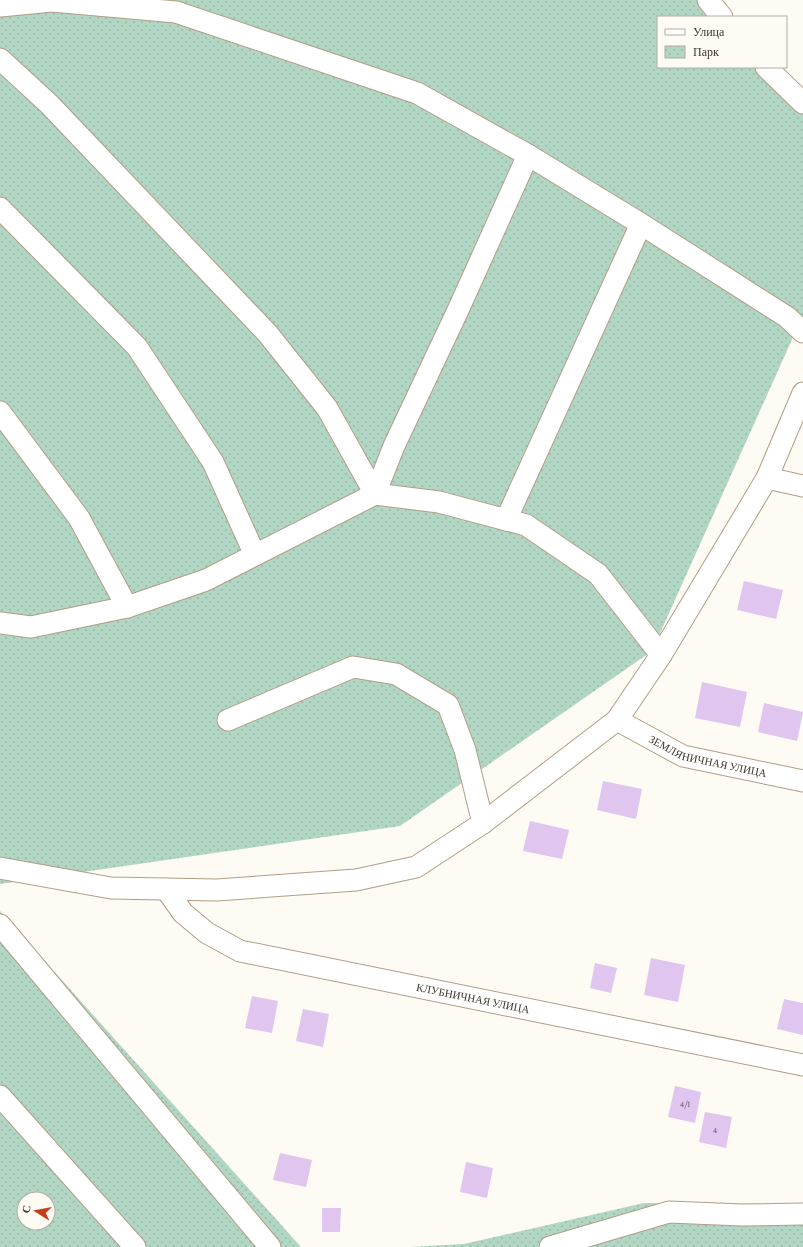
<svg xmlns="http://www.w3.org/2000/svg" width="803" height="1247" viewBox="0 0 803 1247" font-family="'Crimson Pro',serif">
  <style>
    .park { fill: url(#park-dots); fill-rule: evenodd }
    .building { fill: #e0c6ef }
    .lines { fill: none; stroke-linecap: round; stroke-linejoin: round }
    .minor-casing { stroke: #b29e85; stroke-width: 23 }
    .minor { stroke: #fff; stroke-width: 21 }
    .labels { text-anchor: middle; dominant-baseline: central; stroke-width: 3.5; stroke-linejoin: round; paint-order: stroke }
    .number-label { font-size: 9px; fill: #695c5e }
    .street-label { font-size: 11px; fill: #41382e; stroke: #fefaf4 }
  </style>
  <defs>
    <pattern id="park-dots" width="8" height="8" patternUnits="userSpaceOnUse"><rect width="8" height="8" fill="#b2d6c4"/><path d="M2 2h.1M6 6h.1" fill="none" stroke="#9ab8a9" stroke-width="1.8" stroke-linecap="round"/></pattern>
  </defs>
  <rect width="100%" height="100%" fill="#fefaf4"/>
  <path class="park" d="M0 0H711L725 17H658V67H766L803 112V315L652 651 400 826 0 884Z
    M0 911 301 1247H0ZM24 1199H48V1223H24Z
    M644 1203 803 1204V1247H410L464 1244Z"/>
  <path class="building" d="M744 581 783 590 776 619 737 610Z
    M702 682 747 692 740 727 695 718Z
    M764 703 803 712 797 741 758 732Z
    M603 781 642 789 636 819 597 810Z
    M530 821 569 830 562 859 523 851Z
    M651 958 685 965 678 1002 644 995Z
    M595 963 617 968 611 993 590 988Z
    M252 996 278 1001 272 1033 245 1028Z
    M784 999 803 1003V1035L777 1029Z
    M303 1009 329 1014 323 1047 296 1041Z
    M675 1086 701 1092 695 1123 668 1117Z
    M705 1112 732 1117 726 1148 699 1142Z
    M280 1153 312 1160 306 1187 273 1180Z
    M466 1162 493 1168 487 1198 460 1192Z
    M322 1208H341L340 1232H322Z"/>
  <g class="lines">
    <g class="minor-casing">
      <g id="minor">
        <path d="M708 0 722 17"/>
        <path d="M0 6 52 1 176 12 417 93 528 155 641 224 787 317 803 332"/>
        <path d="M0 59 49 104 268 334 327 408 375 494"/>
        <path d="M766 67 803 103"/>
        <path d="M0 208 137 347 213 462 255 555"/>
        <path d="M0 412 79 518 127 607"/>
        <path d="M767 478 803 486"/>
        <path d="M375 494 394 446 459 308 528 155"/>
        <path d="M506 520 641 224"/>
        <path d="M0 623 31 627 127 607 206 580 375 494 439 502 526 525 598 574 661 655"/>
        <path d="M228 720 353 667 396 674 448 705 465 750 483 823"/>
        <path id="s1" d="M617 720 683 756 803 781"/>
        <path d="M0 868 111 888 217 890 356 880 416 867 483 823 617 720 661 655 767 478 803 393"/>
        <path id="s2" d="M166 889 183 913 207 933 240 951 803 1065"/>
        <path d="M0 925 270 1247"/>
        <path d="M0 1096 135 1247"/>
        <path d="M550 1247 669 1212 742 1215 803 1214"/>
      </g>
    </g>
    <use href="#minor" class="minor"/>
  </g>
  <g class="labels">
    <g class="number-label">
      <text x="685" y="1104">4/1</text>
      <text x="715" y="1130">4</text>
    </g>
    <g class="street-label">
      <text stroke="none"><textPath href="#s1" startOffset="99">ЗЕМЛЯНИЧНАЯ УЛИЦА</textPath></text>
      <text stroke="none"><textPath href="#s2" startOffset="336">КЛУБНИЧНАЯ УЛИЦА</textPath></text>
    </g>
  </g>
  <rect x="657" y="16" width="130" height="52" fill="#fefaf4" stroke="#b2aca5"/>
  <rect x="665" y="29" width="20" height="6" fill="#ffffff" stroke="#b2aca5"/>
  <text x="693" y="36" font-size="12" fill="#41382e">Улица</text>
  <rect x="665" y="46" width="20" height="12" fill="url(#park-dots)" stroke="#b2aca5"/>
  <text x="693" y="56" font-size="12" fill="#41382e">Парк</text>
  <g transform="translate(36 1211) rotate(281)"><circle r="19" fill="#fefaf4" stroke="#b2aca5"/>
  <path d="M0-3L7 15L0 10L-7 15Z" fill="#c73e1c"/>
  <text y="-6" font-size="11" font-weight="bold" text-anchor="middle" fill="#41382e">С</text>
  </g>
</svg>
